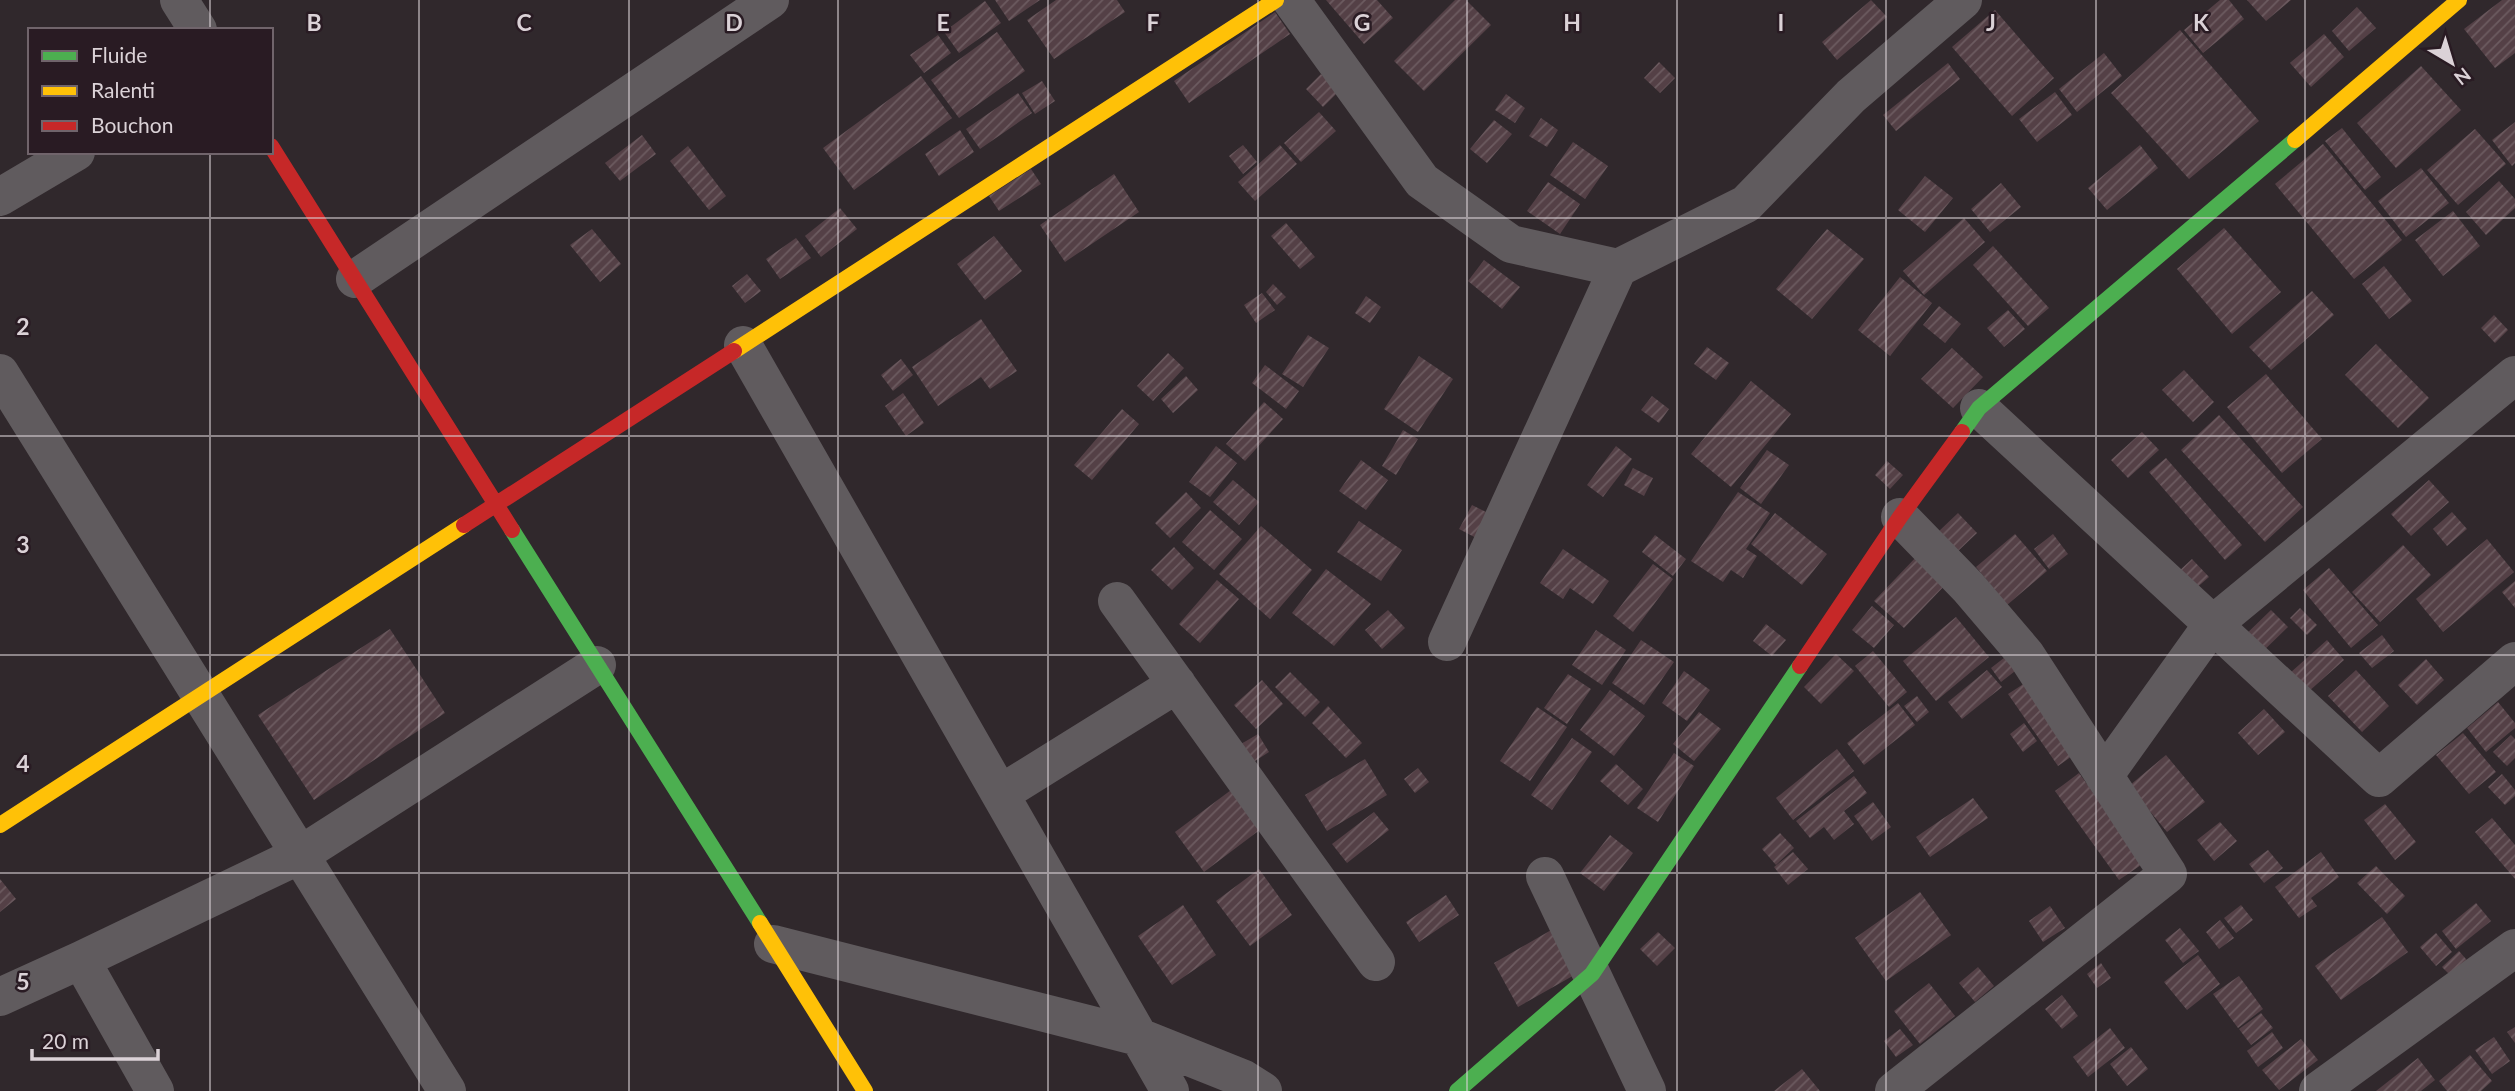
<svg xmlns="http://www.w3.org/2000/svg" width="2515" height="1091" viewBox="0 0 2515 1091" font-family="Lato,sans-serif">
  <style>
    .building { fill: url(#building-hatch) }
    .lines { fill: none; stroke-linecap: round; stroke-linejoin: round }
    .street { stroke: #605b5e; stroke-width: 38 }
    .fast { stroke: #4caf50; stroke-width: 16 }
    .slow { stroke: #ffc107; stroke-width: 16 }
    .jam { stroke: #c62828; stroke-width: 16 }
    .grid { fill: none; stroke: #dbd2d7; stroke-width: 2; stroke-opacity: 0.55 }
    .grid-label { font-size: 23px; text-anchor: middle; font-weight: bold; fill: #dbd2d7; stroke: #291b23; stroke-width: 5; stroke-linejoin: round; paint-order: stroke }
  </style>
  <defs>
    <pattern id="building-hatch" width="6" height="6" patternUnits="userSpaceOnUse" patternTransform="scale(1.75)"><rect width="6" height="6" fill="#544046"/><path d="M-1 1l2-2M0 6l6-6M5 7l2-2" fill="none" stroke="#6c5b60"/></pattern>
  </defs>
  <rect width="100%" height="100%" fill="#30282c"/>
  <path class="building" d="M995 0H1040L1009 21Z
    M1056 0H1117L1125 12 1054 59 1027 20Z
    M1326 0H1377L1393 18 1364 44Z
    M1455 0H1466L1491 25 1424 91 1394 61Z
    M1871 0 1887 17 1837 60 1822 42Z
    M2220 0H2229L2244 19 2203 53 2184 30Z
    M2247 0H2291L2266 21Z
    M2502 0H2515V53L2495 68 2464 29Z
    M985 1 1001 23 959 53 944 32Z
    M2357 7 2376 28 2349 51 2332 31Z
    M1995 10 2054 78 2012 116 1952 47Z
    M1275 12 1290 34 1189 103 1174 81Z
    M2180 30 2259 121 2189 179 2111 93Z
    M997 32 1025 71 959 118 931 80Z
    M2324 34 2344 57 2311 87 2290 63Z
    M938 35 951 53 924 73 910 55Z
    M2104 53 2122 76 2077 112 2059 89Z
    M1659 62 1675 78 1660 93 1644 78Z
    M1948 63 1960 79 1896 131 1883 115Z
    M2421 66 2461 110 2396 168 2357 123Z
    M1321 74 1338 92 1323 107 1306 89Z
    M921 76 952 118 854 190 823 148Z
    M1042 81 1055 101 1035 114 1022 93Z
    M2055 92 2072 115 2037 142 2019 119Z
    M1018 93 1032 113 980 149 966 129Z
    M1506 94 1525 108 1515 123 1495 110Z
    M1319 112 1336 131 1301 162 1284 143Z
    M1541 118 1558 130 1547 147 1529 136Z
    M1494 120 1512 134 1487 163 1470 149Z
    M2515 122V163L2512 166 2492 140Z
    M2342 128 2381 177 2365 190 2325 141Z
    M2475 129 2506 164 2458 205 2427 170Z
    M960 130 974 152 939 176 925 154Z
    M642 135 656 154 620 181 605 163Z
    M1573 142 1608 166 1585 199 1550 175Z
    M2323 144 2402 240 2354 279 2275 184Z
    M1243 145 1257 162 1243 174 1229 156Z
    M1280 145 1297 164 1255 201 1238 182Z
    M2140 145 2158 168 2107 210 2088 188Z
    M688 146 726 196 709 210 670 161Z
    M2421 168 2449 203 2406 237 2378 201Z
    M1031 169 1041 184 999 211 989 196Z
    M1114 174 1139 212 1065 262 1040 225Z
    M1925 176 1953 198 1925 232 1898 210Z
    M2499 181 2515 199V208L2486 235 2466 212Z
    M1548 182 1580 204 1560 234 1527 211Z
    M2001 183 2021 207 1990 232 1971 209Z
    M840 208 857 229 821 257 805 236Z
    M2453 211 2480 246 2443 276 2415 240Z
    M1964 218 1985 242 1924 295 1903 271Z
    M1286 223 1315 257 1300 269 1271 236Z
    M2224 228 2281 292 2232 334 2177 269Z
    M592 229 621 264 600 282 570 245Z
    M1827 229 1864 259 1812 319 1776 289Z
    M994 236 1022 271 985 300 957 264Z
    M796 238 811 258 780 279 766 259Z
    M1993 246 2049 308 2028 326 1973 265Z
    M1484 260 1520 287 1502 309 1468 281Z
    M2384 266 2412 301 2389 319 2362 284Z
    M747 274 761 291 745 303 732 286Z
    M1900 277 1932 303 1890 356 1858 330Z
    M1273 284 1286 297 1277 305 1266 292Z
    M2312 291 2334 315 2271 370 2249 347Z
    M1262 293 1275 310 1256 323 1244 305Z
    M1366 296 1381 307 1370 323 1355 313Z
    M1939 306 1961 324 1945 343 1923 325Z
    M2008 310 2025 329 2004 347 1987 328Z
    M2494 315 2508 330 2495 343 2481 328Z
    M981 319 1017 371 990 389 981 377 938 406 912 367Z
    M1308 335 1329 348 1303 387 1282 374Z
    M2376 344 2429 398 2398 428 2345 375Z
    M1707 347 1729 363 1716 380 1694 364Z
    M1952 348 1983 377 1953 408 1921 379Z
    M1168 353 1184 368 1153 401 1137 386Z
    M1419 356 1453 379 1418 432 1384 409Z
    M901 359 913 375 893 391 881 375Z
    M1265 365 1299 391 1286 409 1252 383Z
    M2184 370 2214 402 2193 422 2162 390Z
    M2266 374 2322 439 2282 473 2227 407Z
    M1186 376 1198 390 1173 413 1161 399Z
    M1751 381 1791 414 1731 487 1691 454Z
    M903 393 924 423 906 436 885 406Z
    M1652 396 1669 409 1659 423 1641 410Z
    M1264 402 1283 419 1245 461 1226 444Z
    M1122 409 1139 424 1092 480 1074 465Z
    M2219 415 2303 507 2265 542 2181 450Z
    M1403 430 1418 439 1396 475 1382 466Z
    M2142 432 2159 450 2128 478 2111 460Z
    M1216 446 1237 463 1210 497 1189 482Z
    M1616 446 1632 459 1603 497 1587 485Z
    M1767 450 1789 465 1761 504 1740 488Z
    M2166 458 2242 545 2225 560 2149 472Z
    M1361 460 1388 480 1366 510 1339 491Z
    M1887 461 1903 475 1890 489 1875 475Z
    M1633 468 1653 478 1644 496 1624 485Z
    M1233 480 1259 502 1239 525 1213 502Z
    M2429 480 2449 502 2411 536 2391 514Z
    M1186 492 1201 508 1170 538 1155 523Z
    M1738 492 1770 513 1746 549 1757 556 1743 578 1731 570 1723 582 1691 561Z
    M1472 505 1496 517 1482 541 1459 529Z
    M1210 510 1242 539 1214 570 1182 542Z
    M2452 512 2467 529 2447 546 2433 529Z
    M1775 513 1827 554 1802 585 1751 544Z
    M1958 513 1977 533 1957 552 1938 532Z
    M1359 521 1402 550 1381 581 1337 552Z
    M1261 526 1312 570 1270 619 1219 574Z
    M2015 534 2047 571 2007 605 1976 567Z
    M2053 534 2068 554 2049 569 2034 549Z
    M1655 535 1686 559 1673 576 1642 552Z
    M2487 539 2514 572 2443 632 2416 599Z
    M2403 545 2431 575 2380 622 2352 592Z
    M1174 547 1194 568 1172 590 1151 570Z
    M1563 549 1609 581 1593 604 1570 588 1563 599 1540 583Z
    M1919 554 1949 581 1904 628 1874 601Z
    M2192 559 2209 577 2194 590 2178 572Z
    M1653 564 1673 579 1633 632 1613 616Z
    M2329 568 2378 625 2351 648 2303 590Z
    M1326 569 1371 604 1334 646 1292 613Z
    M1217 580 1239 599 1200 643 1179 624Z
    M2515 581V608L2502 592Z
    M1872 606 1894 625 1874 648 1852 630Z
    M2300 608 2317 625 2307 635 2290 618Z
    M1388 610 1405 628 1382 649 1365 630Z
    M2271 610 2288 627 2257 657 2240 640Z
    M1956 617 1989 657 1936 701 1903 661Z
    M1766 624 1786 640 1772 656 1753 641Z
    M390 629 445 713 314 800 258 715Z
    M1596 630 1626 650 1602 685 1572 665Z
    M2382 635 2394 651 2372 668 2359 653Z
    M1641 640 1674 662 1644 705 1612 683Z
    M2327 640 2344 660 2308 692 2290 673Z
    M1873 651 1907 692 1889 707 1855 666Z
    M1836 654 1854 671 1821 704 1804 687Z
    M2009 654 2019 668 2001 682 1991 668Z
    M2426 659 2444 680 2417 705 2398 685Z
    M1987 670 2002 687 1962 719 1948 702Z
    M2356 670 2389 706 2362 732 2328 696Z
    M1684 671 1710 690 1687 721 1662 703Z
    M1290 672 1320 702 1305 717 1275 687Z
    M1568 674 1591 689 1567 724 1544 708Z
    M1262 680 1283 704 1256 729 1234 705Z
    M2025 683 2075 754 2058 766 2008 694Z
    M1610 690 1645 716 1614 756 1580 730Z
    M1917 696 1929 712 1917 722 1904 706Z
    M2498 702 2515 723V728L2486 752 2467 728Z
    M1898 703 1915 725 1864 765 1847 743Z
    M1328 706 1362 743 1346 758 1312 723Z
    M1537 707 1567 727 1530 781 1500 761Z
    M2264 709 2285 732 2258 755 2238 733Z
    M1699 712 1721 729 1694 761 1673 744Z
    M2024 723 2037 741 2023 752 2010 734Z
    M2463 733 2496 772 2469 794 2436 755Z
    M1258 734 1269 752 1252 763 1241 744Z
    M2511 735 2515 739V758L2507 766 2493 752Z
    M1572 738 1592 752 1552 810 1531 795Z
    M1837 749 1854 771 1793 820 1776 798Z
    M1674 753 1694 766 1658 822 1637 808Z
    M2166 755 2205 802 2167 832 2129 786Z
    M1365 759 1387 795 1327 831 1305 795Z
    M1616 764 1643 789 1628 805 1600 781Z
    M1418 768 1429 782 1415 793 1404 779Z
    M2079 773 2144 863 2119 880 2055 791Z
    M2502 774 2515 790V796L2505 805 2488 787Z
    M1854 776 1867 793 1844 811 1854 824 1834 840 1824 827 1810 838 1796 821Z
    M1235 787 1265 826 1204 872 1175 832Z
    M1973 798 1988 818 1930 857 1916 837Z
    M1873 802 1891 827 1872 841 1854 816Z
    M2385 804 2416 842 2395 860 2364 820Z
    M1374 812 1389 830 1347 863 1332 844Z
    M2492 818 2515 845V879L2475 832Z
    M2220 822 2237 841 2214 861 2197 840Z
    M1780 833 1794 848 1776 865 1762 849Z
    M1610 835 1633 853 1604 891 1580 873Z
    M2268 850 2283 868 2264 883 2249 864Z
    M1793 852 1808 869 1788 885 1774 867Z
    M2321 852 2339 877 2311 898 2317 906 2299 918 2275 887Z
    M2376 866 2405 896 2387 914 2357 883Z
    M1259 869 1292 915 1250 946 1216 901Z
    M0 879 16 899 0 912Z
    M1920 892 1951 935 1886 981 1855 938Z
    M1446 895 1459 915 1419 942 1406 922Z
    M2476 903 2491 921 2456 949 2442 931Z
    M1183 905 1216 955 1172 985 1138 936Z
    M2241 905 2253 920 2236 933 2224 918Z
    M2050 906 2065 928 2043 942 2029 921Z
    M2382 917 2408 952 2341 1000 2315 966Z
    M2220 920 2234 938 2219 949 2206 932Z
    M2180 928 2199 951 2183 963 2165 940Z
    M1553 929 1578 973 1518 1007 1494 963Z
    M1658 932 1675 948 1657 966 1640 949Z
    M2436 933 2452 952 2436 966 2420 947Z
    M2459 951 2472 966 2456 981 2442 967Z
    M2198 955 2220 984 2187 1010 2164 982Z
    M2101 963 2111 978 2097 988 2087 974Z
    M1978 967 1994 986 1975 1002 1959 983Z
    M2239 976 2263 1009 2238 1028 2213 994Z
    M1929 983 1955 1016 1920 1044 1894 1011Z
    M2062 995 2078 1016 2062 1029 2045 1009Z
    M2261 1013 2273 1028 2251 1045 2239 1029Z
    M2515 1027V1043L2507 1032Z
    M2110 1028 2125 1048 2088 1077 2073 1057Z
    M1900 1029 1913 1045 1896 1057 1884 1041Z
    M2272 1032 2283 1048 2258 1067 2247 1051Z
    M2494 1037 2510 1061 2492 1074 2475 1050Z
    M2301 1039 2318 1060 2279 1090 2262 1070Z
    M2131 1047 2148 1069 2127 1086 2110 1064Z
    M2470 1055 2492 1081 2481 1091H2447L2439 1081Z
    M2418 1058 2435 1080 2421 1091H2376Z
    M1802 1069 1820 1091H1774Z"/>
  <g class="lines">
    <path class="street" d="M179 0 198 30
      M1291 0 1422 181 1511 244 1618 268
      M0 197 76 152
      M355 279 770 0
      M743 345 1170 1091
      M0 373 447 1091
      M1979 408 2379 778 2515 661
      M1117 601 1376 962
      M1447 642 1618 268 1746 204 1851 96 1963 0
      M2104 776 2212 625 2515 375
      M1000 794 1177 684
      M1545 876 1647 1091
      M773 944 1139 1037 1244 1079 1263 1091
      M81 960 155 1091
      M0 997 81 960 300 855 597 665
      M1894 1091 2168 874 2026 655 1968 587 1900 517
      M2318 1091 2515 948"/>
    <path class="fast" d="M1962 432 1979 408 2295 140
      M512 530 760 923
      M1457 1091 1592 974 1800 666"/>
    <path class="slow" d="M2295 140 2459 0
      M734 351 1276 0
      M0 825 464 525
      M760 923 865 1091"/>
    <path class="jam" d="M271 146 512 530
      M464 525 734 351
      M1800 666 1900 517 1962 432"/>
  </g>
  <path class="grid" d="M210 0V30M419 0V1091M629 0V1091M838 0V1091M1048 0V1091M1258 0V1091M1467 0V1091M1677 0V1091M1886 0V1091M2096 0V1091M2305 0V1091M210 152V1091M0 218H2515M0 436H2515M0 655H2515M0 873H2515"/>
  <g class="grid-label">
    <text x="314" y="31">B</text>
    <text x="524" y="31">C</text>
    <text x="734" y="31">D</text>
    <text x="943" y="31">E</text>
    <text x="1153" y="31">F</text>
    <text x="1362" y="31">G</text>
    <text x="1572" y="31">H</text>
    <text x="1781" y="31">I</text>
    <text x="1991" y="31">J</text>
    <text x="2201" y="31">K</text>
    <text x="23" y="335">2</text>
    <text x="23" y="553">3</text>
    <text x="23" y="772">4</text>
    <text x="23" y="990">5</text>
  </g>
  <rect x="28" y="28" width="245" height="126" fill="#291b23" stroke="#70646b" stroke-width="2"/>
  <rect x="42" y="51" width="35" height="10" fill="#4caf50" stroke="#70646b" stroke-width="2"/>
  <text x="91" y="63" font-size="21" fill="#dbd2d7">Fluide</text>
  <rect x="42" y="86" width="35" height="10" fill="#ffc107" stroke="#70646b" stroke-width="2"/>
  <text x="91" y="98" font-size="21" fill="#dbd2d7">Ralenti</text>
  <rect x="42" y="121" width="35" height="10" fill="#c62828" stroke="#70646b" stroke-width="2"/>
  <text x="91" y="133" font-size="21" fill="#dbd2d7">Bouchon</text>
  <g transform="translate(2452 63) rotate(142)" stroke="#291b23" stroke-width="5" paint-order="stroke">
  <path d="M0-5L12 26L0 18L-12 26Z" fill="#dbd2d7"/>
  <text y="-10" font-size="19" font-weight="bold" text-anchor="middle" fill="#dbd2d7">N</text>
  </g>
  <path d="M32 1049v10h126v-10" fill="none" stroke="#dbd2d7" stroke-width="3.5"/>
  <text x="42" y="1049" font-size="21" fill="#dbd2d7" stroke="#291b23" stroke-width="5" paint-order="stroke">20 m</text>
</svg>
